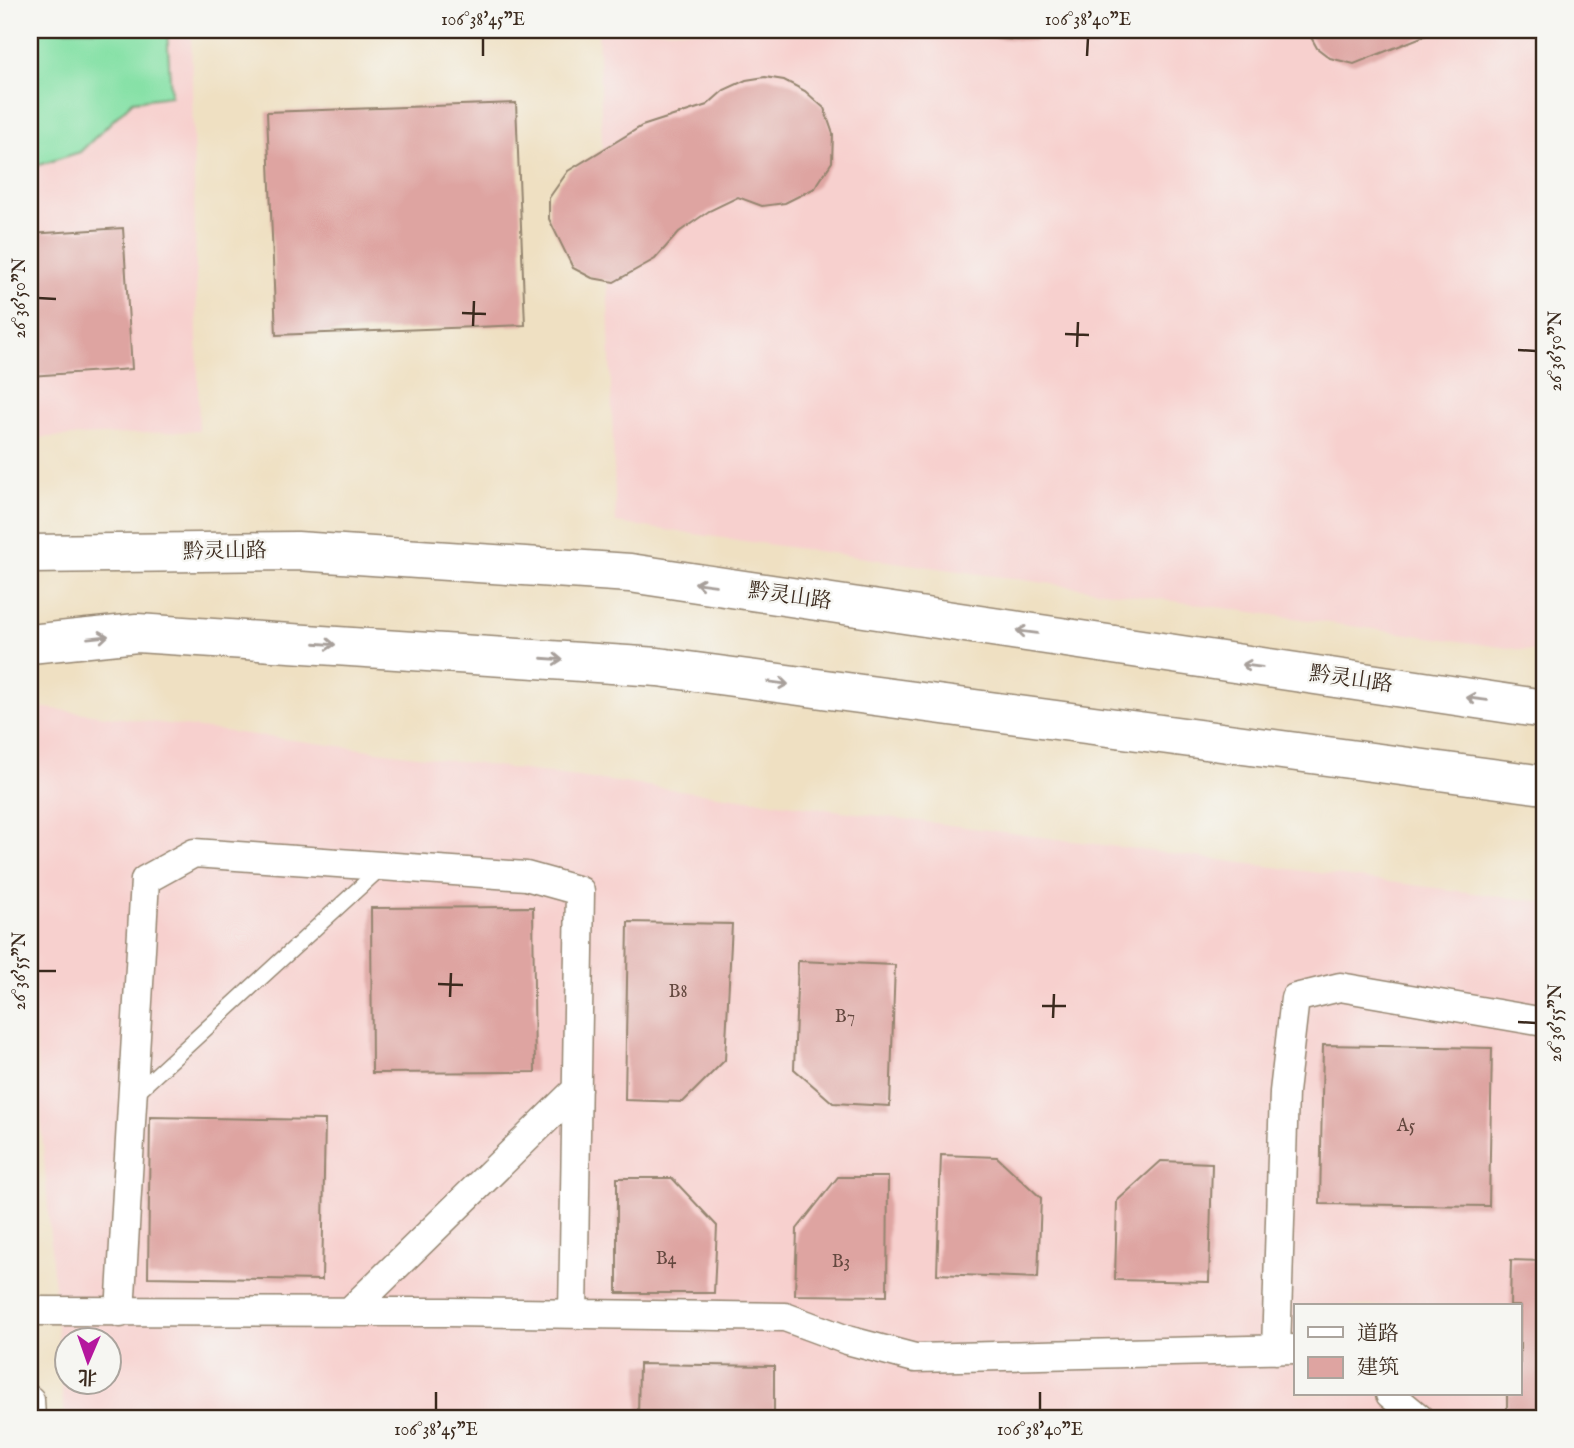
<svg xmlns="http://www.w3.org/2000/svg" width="1574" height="1448" viewBox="0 0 1574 1448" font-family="'IM FELL English','Noto Serif SC',serif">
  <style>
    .built { fill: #f7d0ce; fill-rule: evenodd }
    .garden { fill: #87e1a7; stroke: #618662; stroke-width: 2 }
    .building { fill: #dea4a1 }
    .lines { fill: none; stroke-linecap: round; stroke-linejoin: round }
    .lane-casing { stroke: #958570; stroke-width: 17 }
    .street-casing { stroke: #958570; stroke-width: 31 }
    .primary-casing { stroke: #958570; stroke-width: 41 }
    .lane { stroke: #fff; stroke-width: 14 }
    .street { stroke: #fff; stroke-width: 28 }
    .primary { stroke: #fff; stroke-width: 38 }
    .oneway { stroke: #a79f9a }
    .ticks { fill: none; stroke: #3b2a1e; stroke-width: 2.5 }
    .labels { text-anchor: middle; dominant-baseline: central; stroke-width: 5; stroke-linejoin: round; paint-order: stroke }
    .number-label { font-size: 18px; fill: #64483f }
    .street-label { font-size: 21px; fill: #3b2a1e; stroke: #f6f6f2 }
    .neatline { fill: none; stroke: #3b2a1e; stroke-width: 2.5 }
    .ticks-label { font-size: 18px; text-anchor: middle; fill: #3b2a1e }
  </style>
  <rect width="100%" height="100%" fill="#f6f6f2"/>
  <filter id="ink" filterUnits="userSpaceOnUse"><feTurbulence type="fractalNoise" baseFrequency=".0143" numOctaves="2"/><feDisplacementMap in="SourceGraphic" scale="14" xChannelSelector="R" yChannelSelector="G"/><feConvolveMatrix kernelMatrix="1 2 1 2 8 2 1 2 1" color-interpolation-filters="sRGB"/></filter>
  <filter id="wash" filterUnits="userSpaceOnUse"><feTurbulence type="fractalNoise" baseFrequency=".00686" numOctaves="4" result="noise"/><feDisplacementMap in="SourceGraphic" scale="28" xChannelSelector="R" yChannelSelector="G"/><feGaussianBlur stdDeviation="1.57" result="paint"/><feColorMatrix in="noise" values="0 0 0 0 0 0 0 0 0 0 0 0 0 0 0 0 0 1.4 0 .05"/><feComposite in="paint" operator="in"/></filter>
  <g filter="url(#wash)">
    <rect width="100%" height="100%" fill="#efe0c2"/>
    <path class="built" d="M30 30H191L199 431 30 438Z
      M598 30H1544V653L616 523Z
      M30 706 1544 902V1418H64L30 974ZM1296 1306H1520V1394H1296ZM66 1340H108V1382H66Z"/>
    <path class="garden" d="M30 30H167L171 96 133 101 80 152 30 168Z"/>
    <g id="blocks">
      <path class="building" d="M962 30H1083L1032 41 992 38Z
        M1307 30H1439L1354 64 1330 58 1317 48Z
        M765 77 784 80 805 91 824 108 833 134 832 162 815 188 785 203 762 206 738 197 709 211 679 232 655 259 614 282 592 278 573 268 549 219V198L568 171 642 126 707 105 724 90 746 80Z
        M516 103 525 325 276 335 267 112Z
        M123 228 132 369 30 376V234Z
        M533 907 535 1072 372 1073 371 908Z
        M628 922 732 924 725 1060 683 1102 625 1100Z
        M798 961 895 965 890 1106 833 1103 794 1069Z
        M1323 1045 1492 1048 1489 1206 1320 1204Z
        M150 1117 325 1120 322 1280 148 1277Z
        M941 1155 997 1157 1041 1198 1038 1278 937 1274Z
        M1161 1161 1212 1163 1209 1282 1115 1280 1117 1201Z
        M838 1177H888L887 1296 795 1295 797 1229Z
        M617 1178H672L717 1226 714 1293H617Z
        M1511 1260 1544 1261V1418L1507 1417V1394H1520V1306H1510Z
        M639 1364 774 1366V1418H638Z"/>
    </g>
  </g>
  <g filter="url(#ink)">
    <use href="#blocks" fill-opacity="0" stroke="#958570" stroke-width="2"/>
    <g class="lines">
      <g class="lane-casing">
        <path id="lane" d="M134 1095 382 867"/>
      </g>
      <g class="street-casing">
        <path id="street" d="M30 1311 447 1312 785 1317 847 1340 915 1358 1296 1349
          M349 1312 577 1089
          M120 1313 145 880 194 853 526 876 580 891 573 1314
          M1276 1350 1284 1092 1295 998 1340 987 1544 1022
          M1390 1394 1419 1418
          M30 1400 31 1418"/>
      </g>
      <g class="primary-casing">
        <path id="primary" d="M30 554 297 551 630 573 1544 709
          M30 644 137 633 658 667 1544 785"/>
      </g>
      <use href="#lane" class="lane"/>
      <use href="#street" class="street"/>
      <use href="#primary" class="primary"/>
    </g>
    <defs><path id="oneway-shaft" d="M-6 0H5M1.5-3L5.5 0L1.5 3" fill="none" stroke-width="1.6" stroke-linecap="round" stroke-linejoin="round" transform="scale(1.75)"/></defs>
    <g class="oneway">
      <use href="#oneway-shaft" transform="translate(705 584) rotate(-172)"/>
      <use href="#oneway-shaft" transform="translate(1027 632) rotate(-172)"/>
      <use href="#oneway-shaft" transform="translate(98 637) rotate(-6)"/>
      <use href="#oneway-shaft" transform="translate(325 644) rotate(4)"/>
      <use href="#oneway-shaft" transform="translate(552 659) rotate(4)"/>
      <use href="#oneway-shaft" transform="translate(1252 666) rotate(-172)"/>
      <use href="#oneway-shaft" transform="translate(778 683) rotate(8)"/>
      <use href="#oneway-shaft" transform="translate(1477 699) rotate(-172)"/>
    </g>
  </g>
  <path class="ticks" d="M483 56V38M1087 56 1088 38M38 298 56 299M462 313 486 314M473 326 474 301M1065 334 1089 335M1077 347 1078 322M1518 350 1536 351M38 971H56M438 984 463 985M450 997 451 973M1042 1006H1066M1053 1018 1054 994M1518 1022 1536 1023M436 1410V1392M1040 1410V1392"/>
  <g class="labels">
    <g class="number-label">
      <text x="678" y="992">B8</text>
      <text x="845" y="1017">B7</text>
      <text x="1406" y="1126">A5</text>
      <text x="666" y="1259">B4</text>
      <text x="841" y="1262">B3</text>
    </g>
    <g class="street-label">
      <text transform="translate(225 552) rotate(-1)">黔灵山路</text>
      <text transform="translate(790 597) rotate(8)">黔灵山路</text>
      <text transform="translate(1351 680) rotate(8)">黔灵山路</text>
    </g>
  </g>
  <rect width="1574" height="1448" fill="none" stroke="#f6f6f2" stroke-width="77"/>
  <rect x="1294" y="1304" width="228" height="91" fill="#f6f6f2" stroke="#aba49d" stroke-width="2"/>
  <rect x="1308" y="1327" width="35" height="10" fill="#ffffff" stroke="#aba49d" stroke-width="2"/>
  <text x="1357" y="1340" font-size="21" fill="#3b2a1e">道路</text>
  <rect x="1308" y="1357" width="35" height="21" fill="#dea4a1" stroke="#aba49d" stroke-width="2"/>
  <text x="1357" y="1374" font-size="21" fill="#3b2a1e">建筑</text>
  <g transform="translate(88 1361) rotate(182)"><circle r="33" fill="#f6f6f2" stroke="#aba49d" stroke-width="2"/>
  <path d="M0-5L12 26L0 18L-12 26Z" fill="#b5179e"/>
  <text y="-10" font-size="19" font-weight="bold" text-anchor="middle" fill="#3b2a1e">北</text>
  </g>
  <rect x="38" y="38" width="1498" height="1372" class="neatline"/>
  <g class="ticks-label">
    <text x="483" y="25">106°38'45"E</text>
    <text x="1088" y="25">106°38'40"E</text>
    <text transform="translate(19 298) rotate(-90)" y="6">26°36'50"N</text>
    <text transform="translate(1555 351) rotate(-90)" y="6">26°36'50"N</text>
    <text transform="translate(19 971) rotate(-90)" y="6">26°36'55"N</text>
    <text transform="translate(1555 1023) rotate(-90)" y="6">26°36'55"N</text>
    <text x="436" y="1435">106°38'45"E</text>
    <text x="1040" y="1435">106°38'40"E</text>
  </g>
</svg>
